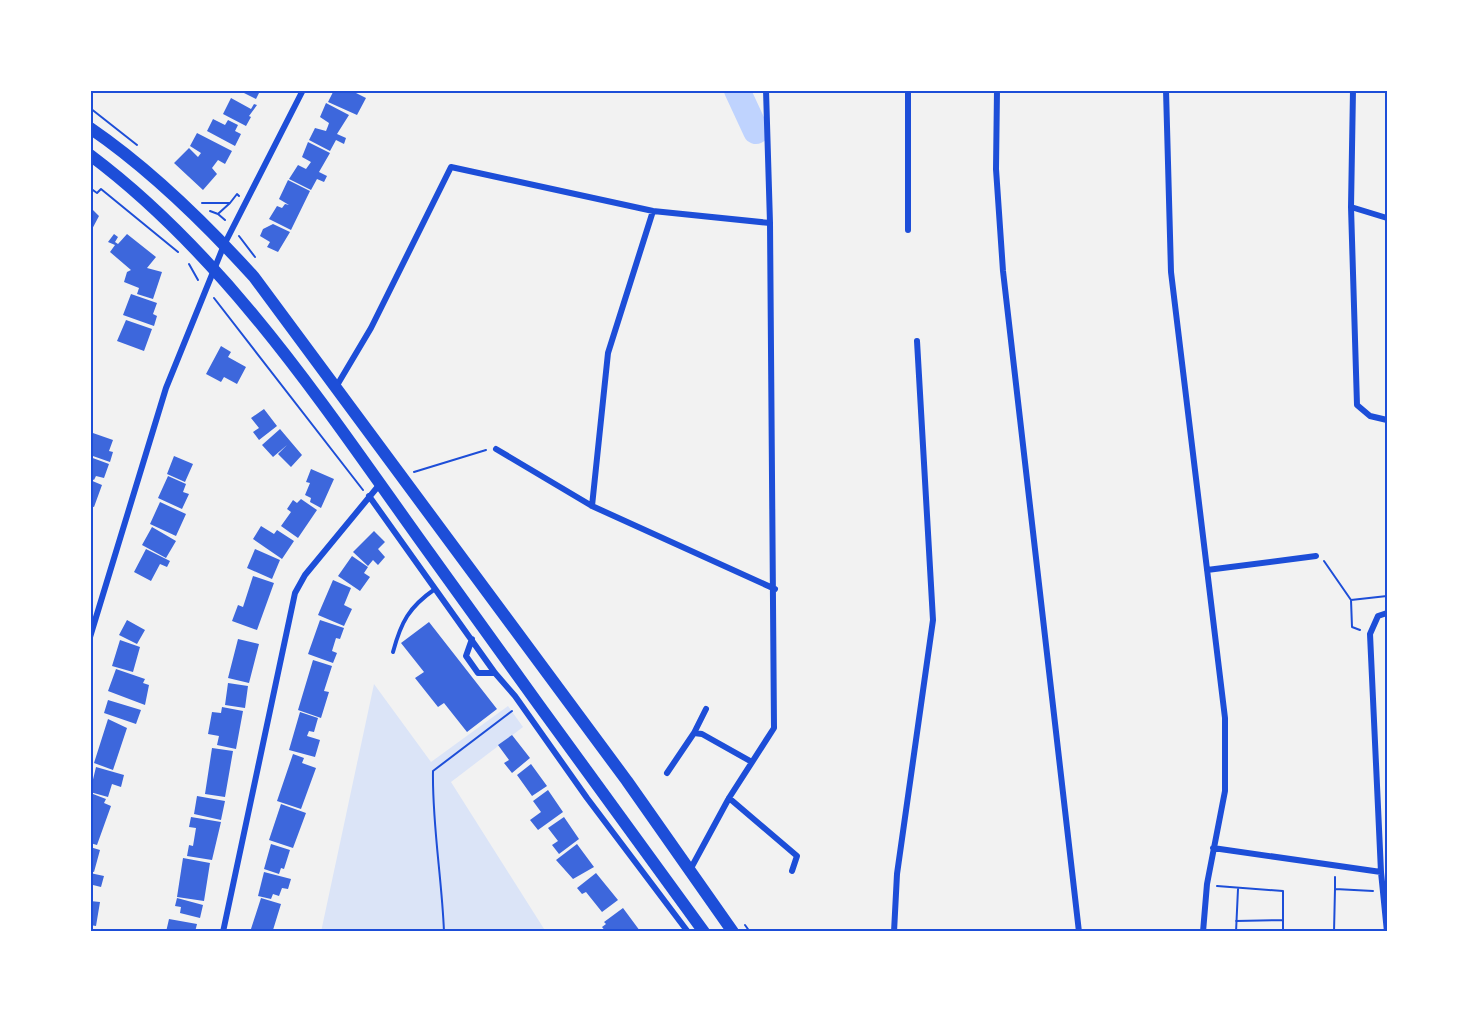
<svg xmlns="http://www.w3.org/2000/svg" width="1477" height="1022" viewBox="0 0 1477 1022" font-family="Cabin,sans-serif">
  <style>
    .green { fill: #dbe4f7 }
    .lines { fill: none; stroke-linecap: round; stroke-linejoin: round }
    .river { stroke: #bfd3fe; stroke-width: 26 }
    .building { fill: #3d67dc }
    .path { stroke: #1d4ed8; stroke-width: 2 }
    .service { stroke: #1d4ed8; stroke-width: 4 }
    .minor { stroke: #1d4ed8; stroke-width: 6 }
    .trunk { stroke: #1d4ed8; stroke-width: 12 }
    .neatline { fill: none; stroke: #1d4ed8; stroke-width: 2 }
  </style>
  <rect width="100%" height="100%" fill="#f2f2f2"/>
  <path class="green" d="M374 684 431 762 508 706 523 727 451 782 546 932H321Z"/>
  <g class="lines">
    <path class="river" d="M737 90 756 131"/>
  </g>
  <path class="building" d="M238 90H258L260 91 256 99Z
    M334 90 345 92 350 90 366 98 357 115 328 102Z
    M231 98 251 109 254 104 257 105 249 116 251 117 246 126 223 114Z
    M326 103 349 115 337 134 346 138 344 144 336 140 330 151 309 140 315 128 326 131 328 126 329 123 320 117Z
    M213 119 225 125 228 120 238 125 235 131 241 134 235 146 207 131Z
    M197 133 232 151 225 164 218 160 212 168 217 174 203 190 174 163 189 148 198 157 201 153 190 146Z
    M308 142 330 153 319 172 327 176 324 182 317 179 311 190 289 179 298 165 306 169 311 162 302 157Z
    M288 180 310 191 291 230 269 219 277 206 282 208 285 204 289 205 279 199Z
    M90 207 99 216 90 233Z
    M273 224 290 232 278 252 267 247 270 242 260 236 263 229Z
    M114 234 118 237 115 242 118 244 127 234 156 257 147 268 162 272 153 299 137 294 139 288 124 282 127 272 131 270 110 252 115 245 108 242Z
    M131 294 157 303 153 314 157 316 154 326 123 315Z
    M126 320 152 329 144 351 117 341Z
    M221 346 231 352 228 357 246 367 237 384 224 377 221 382 206 374Z
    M264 409 277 426 259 440 253 432 259 428 251 418Z
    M280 429 302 455 291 467 278 454 287 445 273 457 262 445Z
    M90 432 113 440 109 451 113 452 110 462 90 455Z
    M174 456 193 464 185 482 167 474Z
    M90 457 109 464 104 478 96 476 94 480 90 478Z
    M311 469 334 479 321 508 310 502 311 498 305 495 310 483 306 482Z
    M168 476 186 484 183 492 189 494 182 509 158 498Z
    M90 480 102 485 94 507 90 506Z
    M301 499 317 510 298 538 281 526 291 512 287 509 293 500 297 503Z
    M160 502 186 514 176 536 150 524Z
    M261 526 274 534 277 530 294 541 282 559 253 539Z
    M152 527 176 541 166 558 142 545Z
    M374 531 385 542 378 549 385 557 378 565 373 560 368 566 353 552Z
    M146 549 170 561 167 567 160 564 151 581 134 572Z
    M255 549 280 560 272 579 247 568Z
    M352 556 368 567 364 573 370 577 360 591 338 576Z
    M253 576 274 583 257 630 232 621 238 605 243 607Z
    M333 580 351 588 344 605 352 609 344 626 318 615Z
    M127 620 145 630 137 644 119 635Z
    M320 620 344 628 340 639 336 638 332 651 337 653 333 663 308 654Z
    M429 622 497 709 467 732 444 703 438 707 415 678 424 672 401 643Z
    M238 639 259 644 249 683 228 678Z
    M120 640 140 647 133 672 112 666Z
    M313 660 332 666 324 691 329 692 321 718 298 710Z
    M116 669 145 679 143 683 149 685 145 705 108 691Z
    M228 683 248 686 245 708 225 705Z
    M108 700 141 710 136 724 104 713Z
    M222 707 243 711 236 749 217 745 219 736 208 734 212 712 221 713Z
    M300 712 318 718 314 732 309 731 307 736 320 740 315 757 289 750Z
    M108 719 127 728 113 770 94 763Z
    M512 735 530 758 512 773 504 763 509 760 498 745Z
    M212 748 233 751 225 797 205 794Z
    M293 754 304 758 302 763 316 768 301 809 277 801Z
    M531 764 547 786 532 796 517 775Z
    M96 767 124 775 121 787 112 784 108 797 90 792Z
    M548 790 563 812 538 830 530 820 541 812 533 801Z
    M93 794 106 799 104 803 111 806 97 845 90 843V803Z
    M197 796 225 801 221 820 194 814Z
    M281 804 306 813 293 848 269 840Z
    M191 817 221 822 212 860 187 856 189 845 193 846 196 828 189 827Z
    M564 817 579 839 559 854 552 845 558 841 548 828Z
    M271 844 290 850 284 869 281 868 279 874 264 869Z
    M577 844 594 867 573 879 556 860Z
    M90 847 100 850 94 872 90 871Z
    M183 858 210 863 204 901 177 897Z
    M264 872 291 879 288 889 282 888 279 896 273 894 271 899 258 896Z
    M90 873 104 876 101 887 93 885 91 894Z
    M596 873 618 900 602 912 586 892 582 894 577 888Z
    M177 898 203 905 200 918 180 913 181 907 175 906Z
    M261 898 281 904 273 930 279 932H250Z
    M90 901 100 902 96 926 90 925Z
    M623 908 640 931 606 932 602 927 606 924 604 922Z
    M169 919 197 924 195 932H166Z"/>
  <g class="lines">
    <path class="path" d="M90 108 137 145
      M90 188 97 193 101 189 178 252
      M202 203H230L237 194 239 196
      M210 211 218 214 225 220
      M219 213 230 203
      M239 236 255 257
      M189 264 198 280
      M214 298 363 490
      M414 472 486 450
      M1324 561 1351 600 1352 627 1360 630
      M1351 600 1387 596
      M1217 886 1283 891V932
      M1335 889V877
      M1236 921 1283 920
      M745 925 750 932
      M444 932C442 878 432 825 433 771L512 711
      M1236 932 1238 889
      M1334 932 1335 889 1373 891"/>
    <path class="service" d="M393 652C401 622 409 607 435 589"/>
    <path class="minor" d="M908 90V230
      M997 90 996 169 1003 271 1079 932
      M1166 90 1171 272 1225 718V791L1207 884 1203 932
      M1353 90 1351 207 1357 405 1370 416 1387 420
      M1351 207 1387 218
      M336 387 371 328 451 167 653 211 770 223
      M496 449 592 506 775 589
      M369 496 495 673 515 696 587 798 688 932
      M592 506 608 353 653 211
      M1207 570 1316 556
      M90 637 166 388 224 245 303 90
      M472 639 466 656 478 673H495
      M694 733 706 709
      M667 773 694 733 702 734 752 762
      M729 798 797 856 792 871
      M1213 848 1381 872 1370 634 1378 616 1387 613
      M690 870 729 798 774 728 770 223 766 90
      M1381 872 1387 932
      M223 932 295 593 305 575 380 484
      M894 932 897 874 933 620 917 341"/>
    <path class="trunk" d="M90 128C150 169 205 223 254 277L627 781 733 932
      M90 155C226 257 322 403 420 540 514 671 609 802 704 932"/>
  </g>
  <rect width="1477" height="1022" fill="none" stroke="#ffffff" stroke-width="183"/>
  <rect x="92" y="92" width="1294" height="838" class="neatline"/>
</svg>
